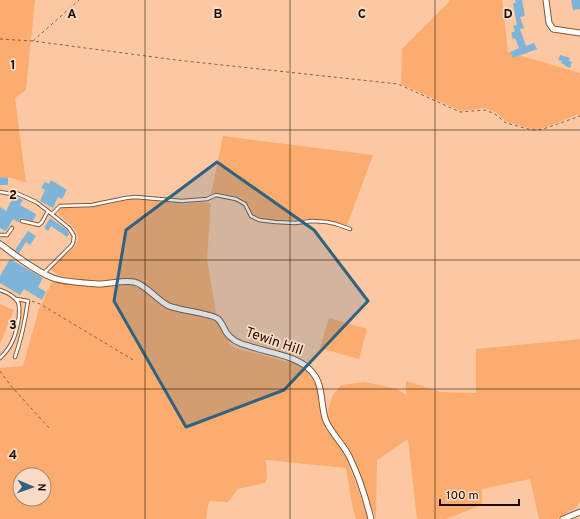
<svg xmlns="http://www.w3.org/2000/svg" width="580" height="519" viewBox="0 0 580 519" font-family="Overpass,sans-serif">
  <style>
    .green { fill: #fcac6e; fill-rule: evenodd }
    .building { fill: #7eb4d8 }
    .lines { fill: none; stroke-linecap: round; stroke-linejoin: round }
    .service-casing { stroke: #845735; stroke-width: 4.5 }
    .minor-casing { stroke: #845735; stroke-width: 7 }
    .path { stroke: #82614b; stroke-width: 1; stroke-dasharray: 3 3; stroke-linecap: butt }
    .service { stroke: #fff; stroke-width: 2.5 }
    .minor { stroke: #fff; stroke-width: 5 }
    .marked { fill: #316280; fill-opacity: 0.2; stroke: #316280; stroke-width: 3; stroke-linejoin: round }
    .grid { fill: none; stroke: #1c0b01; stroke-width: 1; stroke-opacity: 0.55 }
    .labels { text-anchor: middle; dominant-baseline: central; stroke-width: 3.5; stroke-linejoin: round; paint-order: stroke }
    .street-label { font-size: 14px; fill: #1c0b01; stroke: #fadbc4 }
    .grid-label { font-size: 13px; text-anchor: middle; font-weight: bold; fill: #1c0b01; stroke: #fadbc4; stroke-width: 3.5; stroke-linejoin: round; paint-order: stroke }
  </style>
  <rect width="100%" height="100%" fill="#fcc8a3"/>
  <path class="green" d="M0 0H35L26 90 15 98 26 183 13 178 0 177Z
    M450 0H502L508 52 580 73V115H576L543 128 532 129 507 122 497 113 485 108 461 111 401 84 402 49 449 2Z
    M223 136 373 155 347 225C333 223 317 219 304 219 290 219 271 223 257 218 251 215 251 208 247 203 240 195 221 193 211 194Z
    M132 199 146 200 186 204 202 202 211 203 207 259 216 314C199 311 179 310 164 301 153 295 147 281 134 279L98 281 59 276 50 269 75 246C85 232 67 223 58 214L59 209C68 204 81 208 91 207 105 206 118 202 132 199Z
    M52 282 92 287 128 284 137 285 143 289 156 301 165 307 175 311 210 318 216 321 220 325 225 336 230 344 235 348 296 364 303 368 312 375 316 382 319 392 322 420 326 430 334 440 346 457 365 508 368 519H356L353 510 346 468 266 460 267 479 265 483 238 489 228 502 209 501 206 519H0V368L23 366 39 309ZM20 475H44V499H20Z
    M0 304 14 310 0 344Z
    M329 318 367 329 359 359 320 348Z
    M580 339V501L577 507 556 519H539L530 479 482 489V505L446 519H417L408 439 377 460 376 519 367 495 359 470 350 451 329 420 328 409 333 395 341 385 365 382 397 389 406 395V381L441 392 476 393V349Z"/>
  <path class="building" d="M515 0H522L525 16 520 17 524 28 520 29 526 46 534 43 537 49 513 58 510 52 519 48 515 38 513 39 511 33 515 31 513 26 517 25 513 3H516Z
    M571 0H580V9L573 10Z
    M560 55 570 58 569 61 572 62 570 68 565 66V65L561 63 562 61 558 60Z
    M0 177 8 178V185H0Z
    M51 180 67 190 62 199 58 197 53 208 40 201 45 190 41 188 45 182 49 184Z
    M14 196H15L23 200 20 205 36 214 33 221 22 218 19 220 20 223 13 219 6 231 0 228V207L6 211Z
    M50 218 67 230 69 234 67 237 51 226 48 231 44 228Z
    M28 231 36 236 30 245 26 242 19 253 15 250Z
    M10 259 43 278 38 287 46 292 42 300 24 289 20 295 0 283V276Z"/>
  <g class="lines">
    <g class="service-casing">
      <path id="service" d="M0 192 12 194 16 193 36 202 48 211 69 228 74 236 73 243 71 246 44 273
        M52 214 60 206 92 205 126 198 135 197 182 201 207 199 216 195 236 199 245 204 251 216 259 220 275 222 295 223 312 221 327 222 336 224 350 229
        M22 221 39 225 42 222 48 211
        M0 235H7L12 228
        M0 290C6 292 14 296 18 302 20 306 19 312 19 317 16 334 13 346 0 358
        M15 357C22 337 25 322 28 301L16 299"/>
    </g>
    <g class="minor-casing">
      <path id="minor" d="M546 0 549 23 553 29 580 33
        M0 244C17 256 33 270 53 278 63 282 87 283 98 284 110 284 123 280 134 282 145 284 158 301 169 306 181 311 211 313 218 319 222 323 224 328 226 332 231 340 240 344 249 346 268 353 298 355 312 372 324 385 320 405 326 421 332 434 343 444 349 456 358 474 366 499 371 519
        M563 519 580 512"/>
    </g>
    <path class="path" d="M0 39 33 41 176 60 398 84 460 112 485 110 495 114 506 123 532 130 543 129 580 116
      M33 41 79 0
      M32 301 40 304 135 361
      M0 371 11 386 50 429"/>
    <use href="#service" class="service"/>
    <use href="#minor" class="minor"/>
  </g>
  <path class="marked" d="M217 162 314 230 368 301 284 390 186 427 114 301 126 230Z"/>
  <path class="grid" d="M145 0V519M290 0V519M435 0V519M0 130H580M0 260H580M0 389H580"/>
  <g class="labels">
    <g class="street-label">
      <text transform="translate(274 342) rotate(19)">Tewin Hill</text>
    </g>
  </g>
  <g class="grid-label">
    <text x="72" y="18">A</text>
    <text x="218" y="18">B</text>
    <text x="362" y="18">C</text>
    <text x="508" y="18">D</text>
    <text x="13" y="69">1</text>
    <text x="13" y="199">2</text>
    <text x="13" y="329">3</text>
    <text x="13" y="459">4</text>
  </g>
  <g transform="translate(32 487) rotate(92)"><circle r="19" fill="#fadbc4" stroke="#a18876"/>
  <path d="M0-3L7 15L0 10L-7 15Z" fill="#316280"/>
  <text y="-6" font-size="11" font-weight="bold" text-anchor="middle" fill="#1c0b01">N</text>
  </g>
  <path d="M440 499v6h79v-6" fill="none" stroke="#1c0b01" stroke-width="2"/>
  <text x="446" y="499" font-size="12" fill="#1c0b01" stroke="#fadbc4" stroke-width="3" paint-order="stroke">100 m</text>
</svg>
